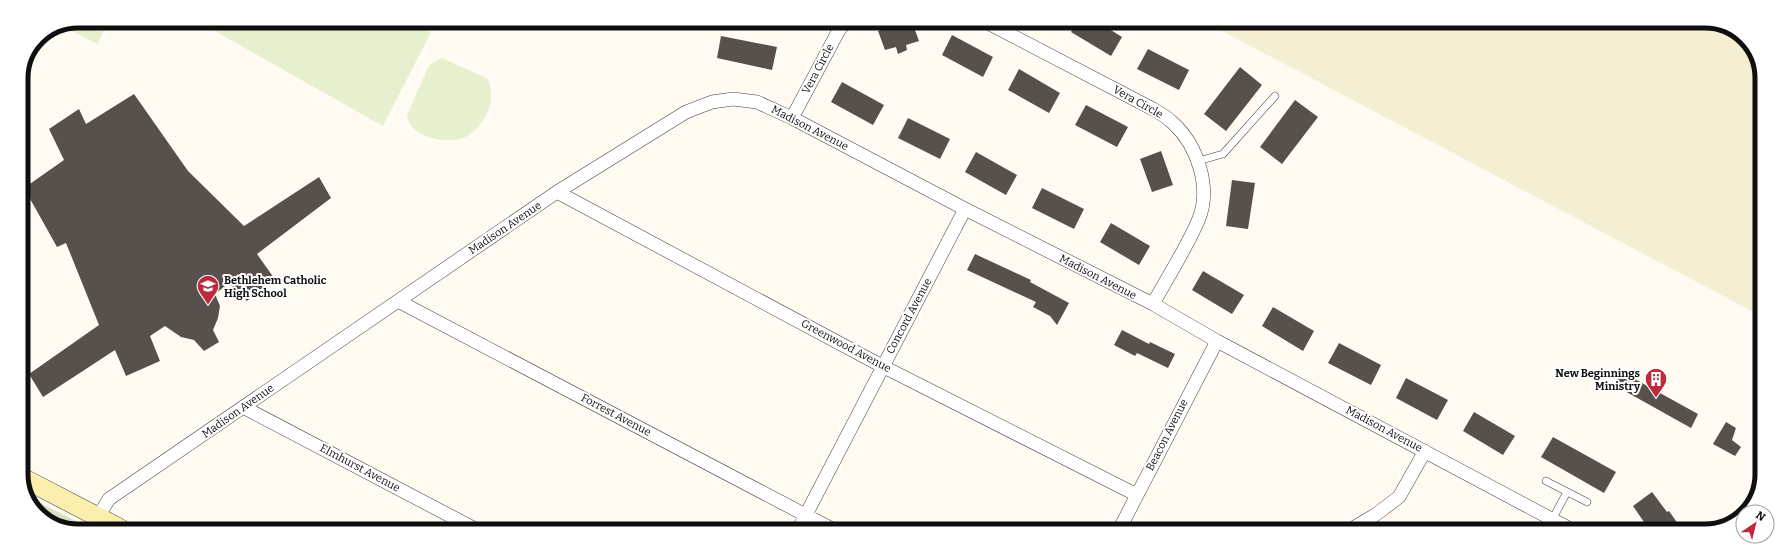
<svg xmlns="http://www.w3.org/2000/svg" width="1783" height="552" viewBox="0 0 1783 552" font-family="Bitter,serif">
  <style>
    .farmland { fill: #f4efd2 }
    .cemetery { fill: #dae1c3 }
    .pitch { fill: #e7f0ce }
    .building { fill: #58504c }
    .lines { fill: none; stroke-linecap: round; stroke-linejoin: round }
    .lane-casing { stroke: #424242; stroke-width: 8 }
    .street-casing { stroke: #424242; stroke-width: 14 }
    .secondary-casing { stroke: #313131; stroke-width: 20 }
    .lane { stroke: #fff; stroke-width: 7 }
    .street { stroke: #fff; stroke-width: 13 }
    .secondary { stroke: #fceeaf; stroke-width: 19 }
    .labels { text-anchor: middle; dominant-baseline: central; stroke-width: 4; stroke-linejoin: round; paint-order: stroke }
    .street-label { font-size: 11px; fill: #0f0f0f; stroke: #fff }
    .poi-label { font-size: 11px; font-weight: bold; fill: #0f0f0f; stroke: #fff; text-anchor: start }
    .rim { fill: none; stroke: #0f0f0f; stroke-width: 5 }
  </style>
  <rect width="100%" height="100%" fill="#fffbf2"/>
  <path class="farmland" d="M1205 22 1720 23 1748 40 1762 74 1761 316Z"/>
  <path class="cemetery" d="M28 497 92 529H63L33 509Z"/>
  <path class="pitch" d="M78 21H109L97 44 64 27Z
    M197 21H412L431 32 383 126Z
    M442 58 488 79C490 85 492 94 491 100 489 116 475 135 460 139 442 144 409 136 407 115L429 65Z"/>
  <path class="building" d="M903 22H912L919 41 906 45 907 50 898 54 896 47 885 50 878 31Z
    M1077 22H1098L1122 37 1111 56 1071 32Z
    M952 35 993 57 983 77 942 55Z
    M721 36 777 47 772 70 717 58Z
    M1148 49 1189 70 1179 90 1137 69Z
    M1240 67 1262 85 1226 131 1204 114Z
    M1019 69 1060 93 1049 113 1008 90Z
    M842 82 884 105 873 125 831 102Z
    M134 94 188 171 244 226 319 177 331 198 257 254 274 278 247 301 229 283 215 294 220 306 218 318 213 330 219 342 204 351 194 340 181 337 165 326 150 336 160 361 126 376 115 350 43 397 29 374 99 325 66 243 57 247 24 188 64 160 49 129 79 109 86 124Z
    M1295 100 1318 117 1282 164 1260 147Z
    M1086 105 1128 127 1117 147 1075 125Z
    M908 118 950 139 940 159 898 138Z
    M1161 151 1173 185 1152 192 1140 159Z
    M976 152 1017 175 1006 195 965 172Z
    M1232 180 1255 183 1248 229 1226 226Z
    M1042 188 1084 209 1074 229 1032 208Z
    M1111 223 1150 246 1139 265 1100 242Z
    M975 254 1031 280 1030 282 1069 303 1057 325 1050 316 1033 307 1036 302 967 270Z
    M1203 271 1244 295 1232 314 1192 290Z
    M1273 307 1314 331 1303 351 1262 326Z
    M1122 330 1149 344 1150 342 1175 354 1168 368 1137 353 1135 356 1114 345Z
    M1339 343 1381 365 1371 385 1328 363Z
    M1622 372 1698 414 1691 428 1614 385Z
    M1406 378 1448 400 1437 420 1396 398Z
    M1474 412 1515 436 1503 455 1463 431Z
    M1726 422 1736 428 1732 440 1741 447 1735 456 1713 444Z
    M1553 437 1616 472 1604 493 1541 457Z
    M1652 492 1667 512 1669 511 1683 531H1654L1649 523 1646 525 1633 506Z"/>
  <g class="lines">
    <g class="lane-casing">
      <path id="lane" d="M1198 161 1223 154 1275 96
        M1546 481 1587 502
        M1553 518 1567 492
        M1627 531H1628"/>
    </g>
    <g class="street-casing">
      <path id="street" d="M986 22 1153 109C1160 113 1168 118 1173 123 1198 146 1212 189 1198 221 1186 249 1167 278 1153 304
        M792 118 839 30 846 22
        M557 192 882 366 1137 495
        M398 301 834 530
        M243 407 477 530
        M90 529 109 499 557 192 686 112 712 102 733 99 757 102 792 118 965 209 1153 304 1217 341 1574 531
        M798 530 965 209
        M1119 530 1217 341
        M1348 531 1375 515 1399 497 1425 451"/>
    </g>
    <g class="secondary-casing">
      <path id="secondary" d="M21 477 121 529"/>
    </g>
    <use href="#lane" class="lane"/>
    <use href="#street" class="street"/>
    <use href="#secondary" class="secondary"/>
  </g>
  <defs>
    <g id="school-pin" transform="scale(1.15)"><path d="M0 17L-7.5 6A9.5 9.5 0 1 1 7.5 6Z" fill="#bc2a3d" stroke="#fff"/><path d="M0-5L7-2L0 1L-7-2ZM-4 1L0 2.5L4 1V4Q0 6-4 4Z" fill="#fff"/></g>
    <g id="building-pin" transform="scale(1.15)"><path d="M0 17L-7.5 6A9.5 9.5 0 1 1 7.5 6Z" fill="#bc2a3d" stroke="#fff"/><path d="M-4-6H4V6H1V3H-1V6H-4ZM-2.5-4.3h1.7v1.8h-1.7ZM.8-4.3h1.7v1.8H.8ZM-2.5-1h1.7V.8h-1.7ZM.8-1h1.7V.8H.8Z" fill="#fff"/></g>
  </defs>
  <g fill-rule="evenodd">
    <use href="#school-pin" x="208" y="286"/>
    <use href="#building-pin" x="1656" y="379"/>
  </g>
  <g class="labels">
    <g class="street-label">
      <text transform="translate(818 69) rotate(-62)">Vera Circle</text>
      <text transform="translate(1138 102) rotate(29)">Vera Circle</text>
      <text transform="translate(810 128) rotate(27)">Madison Avenue</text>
      <text transform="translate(505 228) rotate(-34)">Madison Avenue</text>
      <text transform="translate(1098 277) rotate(27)">Madison Avenue</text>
      <text transform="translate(909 316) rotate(-62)">Concord Avenue</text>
      <text transform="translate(846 346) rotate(28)">Greenwood Avenue</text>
      <text transform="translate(238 411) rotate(-35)">Madison Avenue</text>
      <text transform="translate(616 415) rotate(28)">Forrest Avenue</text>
      <text transform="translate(1384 429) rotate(28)">Madison Avenue</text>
      <text transform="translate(1167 435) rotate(-63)">Beacon Avenue</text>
      <text transform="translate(360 468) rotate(28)">Elmhurst Avenue</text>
    </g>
    <g class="poi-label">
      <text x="224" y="280">Bethlehem Catholic<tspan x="224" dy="13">High School</tspan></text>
      <text x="1640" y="373" text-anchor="end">New Beginnings<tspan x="1640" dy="13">Ministry</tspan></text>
    </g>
  </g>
  <path d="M0 0H1783V552H0ZM78 28H1705A50 50 0 0 1 1755 78V474A50 50 0 0 1 1705 524H78A50 50 0 0 1 28 474V78A50 50 0 0 1 78 28Z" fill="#fff" fill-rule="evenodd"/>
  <path class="rim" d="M78 28H1705A50 50 0 0 1 1755 78V474A50 50 0 0 1 1705 524H78A50 50 0 0 1 28 474V78A50 50 0 0 1 78 28Z"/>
  <g transform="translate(1755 524) rotate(35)"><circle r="19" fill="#ffffff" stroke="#9f9f9f"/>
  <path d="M0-3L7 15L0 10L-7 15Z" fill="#bc2a3d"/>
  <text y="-6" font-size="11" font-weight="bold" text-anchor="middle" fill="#0f0f0f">N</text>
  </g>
</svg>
